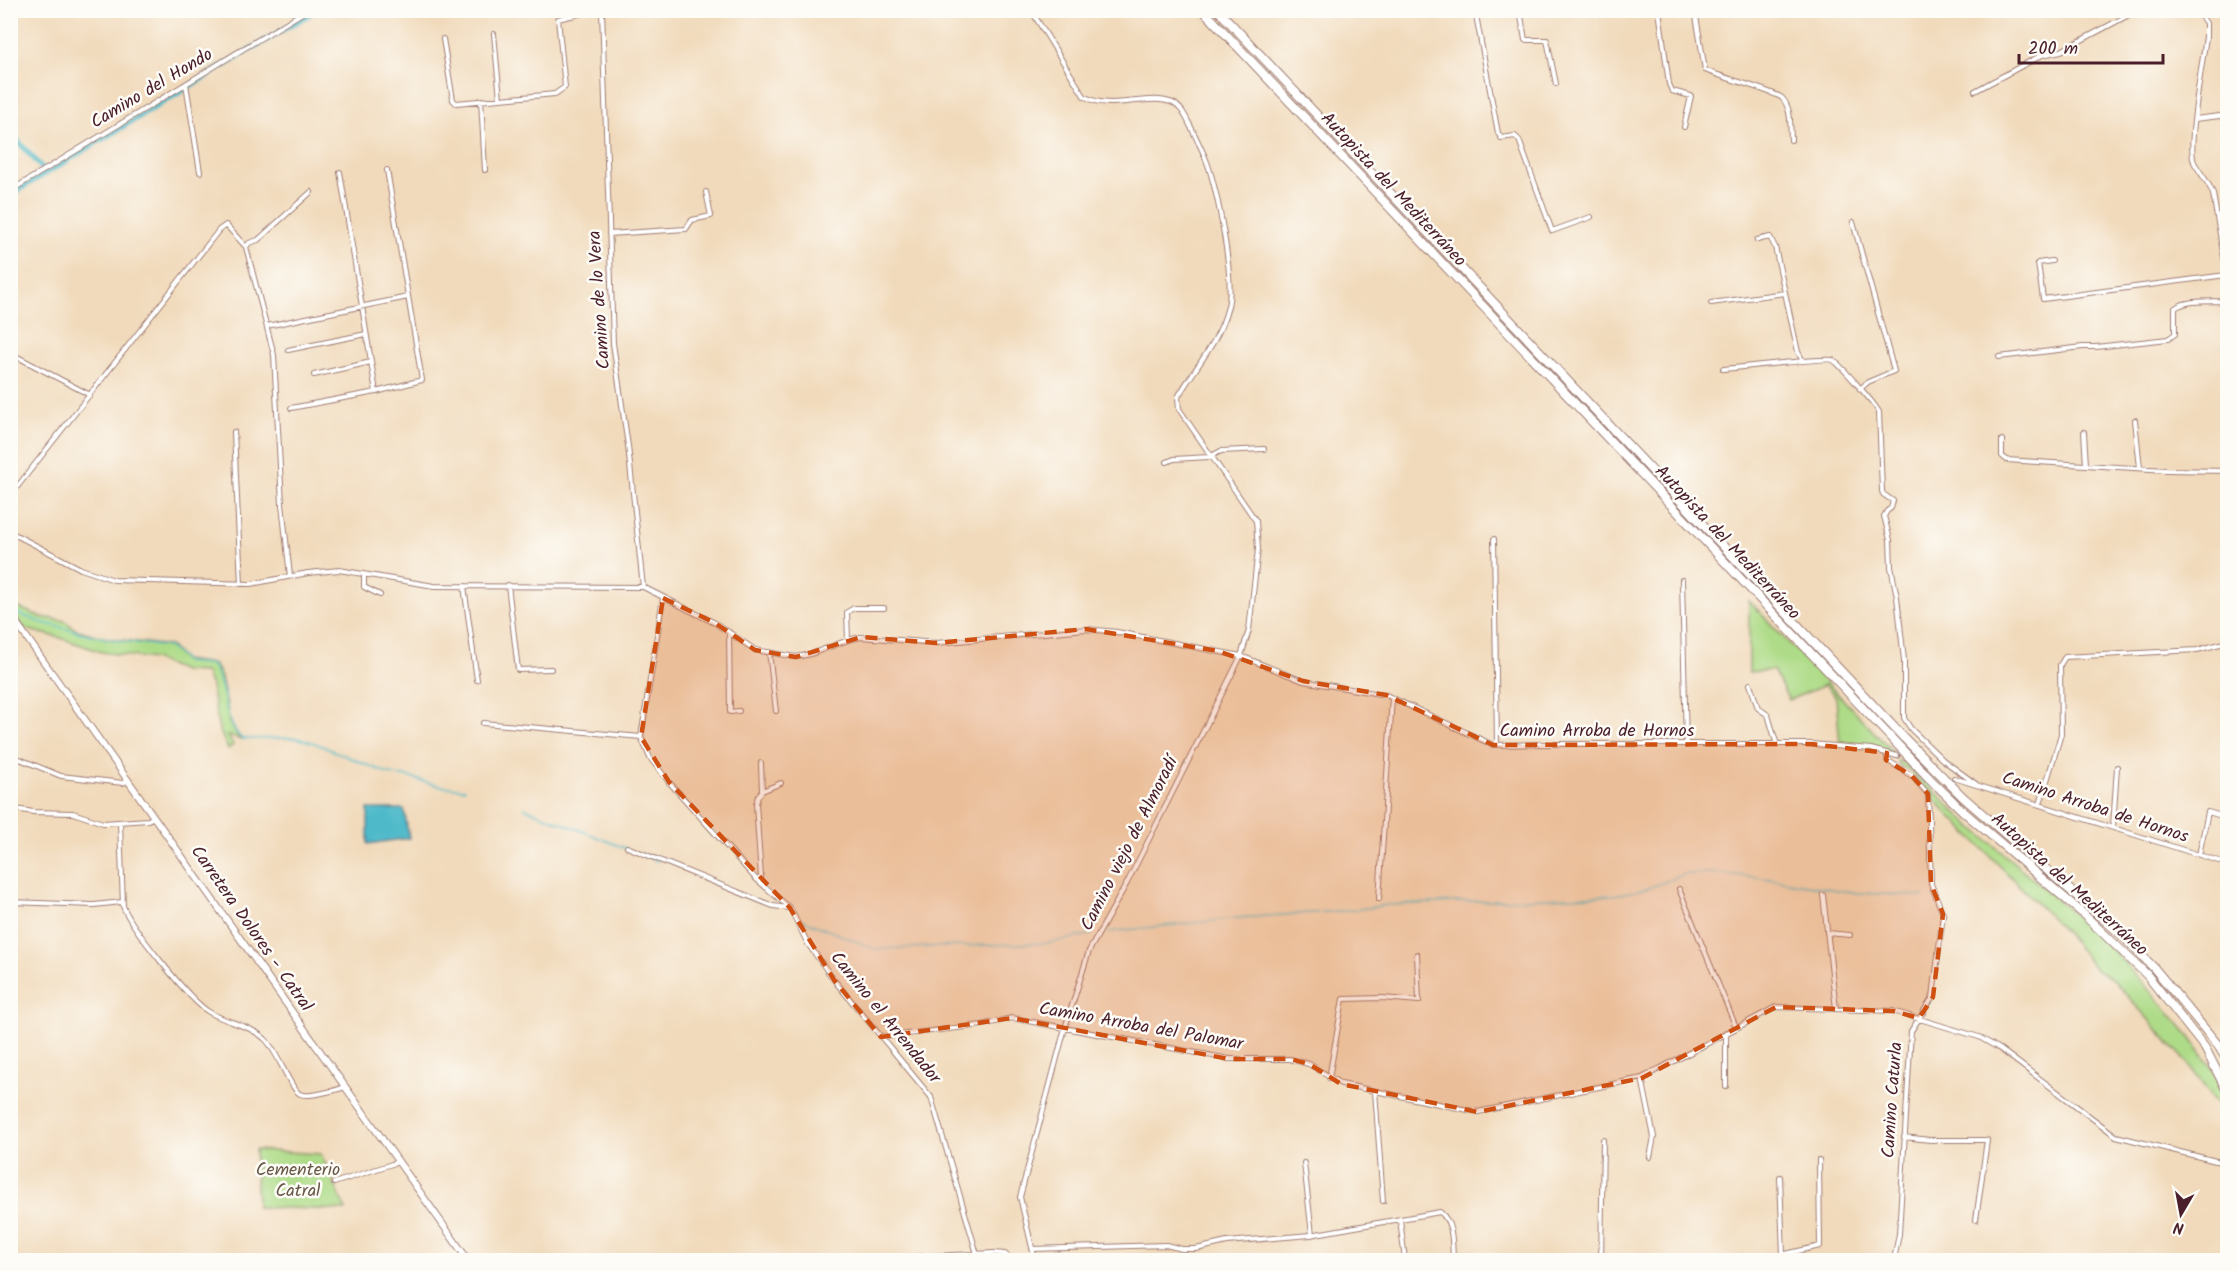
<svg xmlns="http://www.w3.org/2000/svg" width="2238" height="1271" viewBox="0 0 2238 1271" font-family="Kalam,sans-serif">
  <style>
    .green { fill: #aedb87; stroke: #7c7d59; stroke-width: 1.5 }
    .water { fill: #4db9c9; stroke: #4c6c7a; stroke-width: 1.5 }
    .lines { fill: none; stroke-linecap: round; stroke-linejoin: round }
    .stream { stroke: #4db9c9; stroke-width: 1.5 }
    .canal { stroke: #4db9c9; stroke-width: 5 }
    .street-tunnel { stroke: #d0b59e; stroke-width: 4; stroke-dasharray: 4 2; stroke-linecap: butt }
    .street-casing { stroke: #9e7c73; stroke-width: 6 }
    .secondary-casing { stroke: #9e7c73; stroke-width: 8 }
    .highway-casing { stroke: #9e7c73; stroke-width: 10 }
    .street { stroke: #fff; stroke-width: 4 }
    .secondary { stroke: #fff; stroke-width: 6 }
    .highway { stroke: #fff; stroke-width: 8 }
    .marked { fill: #d05011; fill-opacity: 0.2; stroke: #d05011; stroke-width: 4.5; stroke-dasharray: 12 8; stroke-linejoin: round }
    .labels { text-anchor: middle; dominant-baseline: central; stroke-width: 5; stroke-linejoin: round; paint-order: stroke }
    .street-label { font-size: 18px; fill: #4a1f2b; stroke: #fdfcf7 }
    .park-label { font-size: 18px; fill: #685747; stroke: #fdfcf7 }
  </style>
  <rect width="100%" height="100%" fill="#fdfcf7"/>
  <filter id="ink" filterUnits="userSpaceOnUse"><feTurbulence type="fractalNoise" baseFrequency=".0167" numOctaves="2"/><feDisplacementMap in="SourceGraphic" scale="12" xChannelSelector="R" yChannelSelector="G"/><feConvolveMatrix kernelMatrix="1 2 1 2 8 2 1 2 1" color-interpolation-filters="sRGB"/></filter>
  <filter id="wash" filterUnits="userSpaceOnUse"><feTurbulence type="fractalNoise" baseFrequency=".008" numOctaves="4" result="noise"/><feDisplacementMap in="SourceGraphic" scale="24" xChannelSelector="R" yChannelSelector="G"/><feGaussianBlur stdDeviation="1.35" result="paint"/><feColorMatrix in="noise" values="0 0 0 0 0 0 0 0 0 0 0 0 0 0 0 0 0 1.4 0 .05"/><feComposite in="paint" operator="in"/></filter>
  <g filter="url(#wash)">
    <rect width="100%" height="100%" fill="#f1dabb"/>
    <path class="green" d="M1749 601 1895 754 1873 748 1840 744 1836 697 1825 685 1789 700 1773 670 1749 672Z
      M10 604 41 617 65 621 75 629 105 638 170 646 183 660 214 664 221 677 227 705 229 722 240 739 228 736 233 745 228 749 219 729 211 686 205 672 183 671 154 659 101 652 61 638 25 629 11 609Z
      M1898 760 1906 763 1964 820 2079 918 2119 957 2170 1013 2186 1032 2214 1071 2227 1096V1119L2187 1062 2113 980 2096 970 2068 935 1932 797 1910 770 1898 765Z
      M255 1150 321 1154 346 1210 257 1207Z"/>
    <path class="water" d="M368 809H404L409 838 368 844Z"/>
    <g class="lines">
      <path class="stream" d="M14 612 40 622 83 633 115 640 169 647 186 662 211 664C228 686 222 720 242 739L296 738 312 742 389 774 408 777 440 786 465 789
        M525 808 627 849
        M643 855 658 861
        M798 918 875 949 1048 943 1093 934
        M1108 932 1239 918 1353 910 1388 905 1614 895 1646 889 1685 874 1714 873 1757 877 1857 893 1924 896"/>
      <path class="canal" d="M10 132 42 168
        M10 195 316 10"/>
    </g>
  </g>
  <g filter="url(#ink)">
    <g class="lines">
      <path class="street-tunnel" d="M1897 756 1910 761"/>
      <g class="street-casing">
        <path id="street" d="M602 10 613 343 628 446 643 587
          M1031 10 1084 96C1110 113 1148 92 1173 103 1183 108 1187 120 1192 129 1197 140 1203 151 1207 162 1217 190 1235 278 1228 306 1220 341 1195 367 1178 397L1179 409 1256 521 1258 549 1249 630 1241 656 1127 883 1089 951 1065 1028 1020 1197 1035 1260
          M1475 10 1498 133 1501 138 1515 136 1519 140 1552 231 1591 217
          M1520 10 1525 40H1547L1556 84
          M1659 10 1669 84 1672 91 1691 96 1684 127
          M1695 10 1705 70C1720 77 1774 91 1782 98 1792 108 1790 127 1791 140
          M2196 10 2206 23V37C2203 59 2187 147 2194 162 2200 174 2208 180 2213 194L2228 281
          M494 34 500 99
          M443 39 453 100 456 103 555 94 565 87 558 19 595 10
          M186 84 200 172
          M1975 91 2042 55 2061 51 2138 10
          M481 100 485 170
          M2195 119 2228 115
          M340 172 376 392
          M10 191 307 10
          M1853 222 1894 371 1868 382 1860 389
          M609 234 686 229 692 220 711 216 706 192
          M1757 240 1770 237 1775 247 1798 352 1803 361
          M2052 261 2038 263 2043 299 2226 275
          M1711 303 1785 293
          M267 326 408 297
          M288 350 366 334
          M10 353 90 395
          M1999 357 2083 347H2096L2168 339 2175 334V308C2189 299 2211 302 2228 301
          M1723 369C1737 368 1828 357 1833 360 1841 365 1874 403 1879 412L1882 491 1883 494 1893 501 1891 508 1887 511 1884 516 1890 540 1891 567 1897 597 1904 660V718L1911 729 1943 760 1976 784
          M314 375 371 362
          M291 408 376 392 422 380 387 170
          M2135 420 2140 468
          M234 432 241 584
          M2084 432 2086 465
          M2002 440V456L2007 460 2166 470 2228 471
          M1167 462 1174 459 1209 457 1221 451 1264 449
          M10 496 219 230 226 225 246 247
          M10 532 81 569 114 580 251 584 308 573 339 570 434 586 643 587 715 623 755 650 796 657 811 654 848 640 861 637 937 643 1086 629 1117 632 1241 656 1303 681 1386 695 1493 745 1552 744H1811L1871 749 1897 756
          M1494 539 1497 745
          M364 574V587L380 595
          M290 576 282 504 274 355 246 247 249 243 258 240 311 192
          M1682 580 1686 745
          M508 585 518 670 551 669
          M464 586 477 680
          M663 598 641 737 650 758 669 782 755 878 790 908 808 944 834 980 931 1097 977 1254
          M729 632 730 712 739 711
          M848 640 847 612 854 608H884
          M769 652 776 711
          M1750 684 1758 708 1768 715 1777 745
          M483 723 641 737
          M1887 753V760L1912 776 1928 794 1931 884 1943 914 1933 997 1911 1031 1899 1234 1894 1260
          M10 755 61 776 123 783 128 781
          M1954 778 2228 864
          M762 791 781 783
          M2040 804 2061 734 2060 665 2065 657 2197 650 2228 642
          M10 808 33 812 73 813 103 823 148 820 154 817
          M120 823 123 906C130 926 191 1002 209 1012 227 1023 251 1025 266 1040 277 1051 291 1090 300 1094 307 1098 337 1090 345 1087
          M2113 827 2117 767
          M627 847 773 906 789 908
          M2199 855 2208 812 2228 818
          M758 880 761 877 756 804 758 796 762 791 761 763
          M1679 889 1736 1027
          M1823 895 1836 1009
          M1379 899 1392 698
          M10 902 94 905 122 902
          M1827 933 1850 935
          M1726 1032V1086
          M881 1037 982 1025 1012 1018 1229 1059H1290L1309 1064 1341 1084 1478 1112 1642 1078 1776 1007 1893 1011 1979 1037 2000 1049 2116 1136 2228 1164
          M1329 1078 1343 999 1382 998 1419 1001 1417 954
          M1642 1078 1654 1137 1650 1157
          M1375 1091 1383 1201
          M1904 1137 1930 1140H1987L1976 1220
          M1304 1163 1312 1235
          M1780 1177 1783 1255
          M334 1183 398 1162
          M1400 1219 1405 1260
          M1032 1249 1166 1245 1182 1249H1196L1227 1242 1310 1235 1440 1212C1454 1223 1452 1244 1453 1260
          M849 1260 994 1253 1005 1254 1012 1260
          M1601 1260 1603 1140
          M1759 1260 1820 1246 1819 1160"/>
      </g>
      <g class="secondary-casing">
        <path id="secondary" d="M10 614 468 1260"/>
      </g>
      <g class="highway-casing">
        <path id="highway" d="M1203 10 1930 779 1964 812 2081 912 2147 975 2205 1048 2228 1093
          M1218 10 1904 738 1963 797 2124 937 2154 968 2218 1045 2228 1062"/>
      </g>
      <use href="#street" class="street"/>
      <use href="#secondary" class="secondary"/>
      <use href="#highway" class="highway"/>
    </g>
  </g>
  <path class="marked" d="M663 598 715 623 755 650 796 657 861 637 937 643 1086 629 1218 651 1303 681 1386 695 1493 745 1811 744 1887 753 1886 760 1912 776 1928 794 1931 884 1943 914 1933 997 1919 1018 1893 1011 1776 1007 1642 1078 1478 1112 1341 1084 1309 1064 1290 1059H1229L1012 1018 881 1037 834 980 790 908 669 782 641 737Z"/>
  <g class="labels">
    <g class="street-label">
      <text transform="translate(152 89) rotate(-31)">Camino del Hondo</text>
      <text transform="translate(1393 190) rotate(47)">Autopista del Mediterráneo</text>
      <text transform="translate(600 300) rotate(-94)">Camino de lo Vera</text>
      <text transform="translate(1727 543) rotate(47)">Autopista del Mediterráneo</text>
      <text x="1597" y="731">Camino Arroba de Hornos</text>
      <text transform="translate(2095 808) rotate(18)">Camino Arroba de Hornos</text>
      <text transform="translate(1130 844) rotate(-63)">Camino viejo de Almoradí</text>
      <text transform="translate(2069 885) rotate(42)">Autopista del Mediterráneo</text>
      <text transform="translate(251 929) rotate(55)">Carretera Dolores - Catral</text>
      <text transform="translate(885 1018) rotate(51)">Camino el Arrendador</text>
      <text transform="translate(1141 1027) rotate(10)">Camino Arroba del Palomar</text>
      <text transform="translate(1893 1100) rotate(-86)">Camino Caturla</text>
    </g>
    <g class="park-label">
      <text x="298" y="1170">Cementerio<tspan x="298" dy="21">Catral</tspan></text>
    </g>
  </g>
  <rect width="2238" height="1271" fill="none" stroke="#fdfcf7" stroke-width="36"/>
  <g transform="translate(2181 1214) rotate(190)" stroke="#fdfcf7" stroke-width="4.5" paint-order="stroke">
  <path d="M0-4.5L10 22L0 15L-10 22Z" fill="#4a1f2b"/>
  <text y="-9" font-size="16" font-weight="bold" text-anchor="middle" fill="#4a1f2b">N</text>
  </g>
  <path d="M2019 54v9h144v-9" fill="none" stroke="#4a1f2b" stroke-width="3"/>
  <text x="2028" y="54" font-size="18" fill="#4a1f2b" stroke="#fdfcf7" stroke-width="4.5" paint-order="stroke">200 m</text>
</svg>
